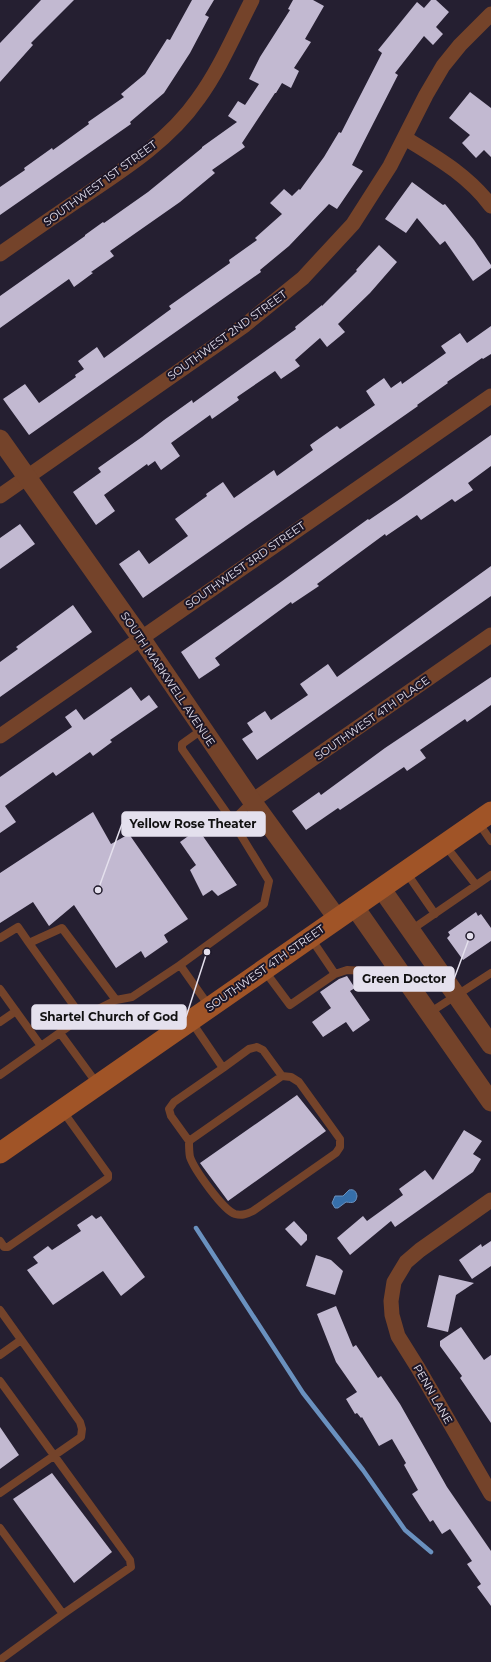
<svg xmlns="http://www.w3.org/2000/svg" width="491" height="1662" viewBox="0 0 491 1662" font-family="Montserrat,sans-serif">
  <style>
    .water { fill: #366fab; stroke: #6a91bf }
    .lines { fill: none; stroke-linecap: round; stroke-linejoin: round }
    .stream { stroke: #6a91bf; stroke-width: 4.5 }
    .building { fill: #c2b9d1 }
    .service { stroke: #74432a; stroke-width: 8 }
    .minor { stroke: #74432a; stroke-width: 15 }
    .tertiary { stroke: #74432a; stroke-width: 19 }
    .secondary { stroke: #a05427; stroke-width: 21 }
    .labels { text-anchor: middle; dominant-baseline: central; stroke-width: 4; stroke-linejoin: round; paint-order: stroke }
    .street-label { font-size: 11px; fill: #e4e0ed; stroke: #1c1627 }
    .leader { fill: none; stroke: #e4e0ed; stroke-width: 1.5 }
    .callout-dot { fill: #e4e0ed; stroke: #1c1627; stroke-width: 1.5 }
    .callout { fill: #e4e0ed; stroke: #e4e0ed; stroke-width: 1.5 }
    .callout-label { font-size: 12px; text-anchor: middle; font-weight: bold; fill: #111 }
  </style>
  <rect width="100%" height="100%" fill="#251f31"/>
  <path class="water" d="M349 1190C354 1189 356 1191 357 1196 356 1203 353 1203 346 1202L338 1208H335L332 1203 335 1196H343Z"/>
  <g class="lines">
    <path class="stream" d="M196 1228 303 1393 363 1470 405 1530 431 1552"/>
  </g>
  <path class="building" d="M41 0H74L31 43 33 45 0 82V43Z
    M192 0H214L205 15 209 17 190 53 164 93 130 122 131 124 0 215V187L25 170 24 168 52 148 53 150 89 124 88 122 124 97 121 94 145 74 167 39 170 40Z
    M293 0H313L324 6 305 39 311 42 294 68 299 71 291 88 282 83 276 93H275L242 143 245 147 212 170 215 173 180 202 110 251 114 256 91 272 93 273 74 287 69 279 0 328V296L85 236V235L103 222 104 223 148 192 202 148V147L237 122 228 116 238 101 245 105 259 84 249 79 260 57 290 10 288 9Z
    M431 0H436L449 12 436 27 443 34 433 45 424 36 395 73 398 75 352 165 363 171 337 209 329 204 289 246 260 270 261 272 29 435 3 399 25 384 39 403 76 377 75 375 84 369 78 361 97 347 104 358 171 309 169 306 230 263 229 260 257 240 255 238 282 214 270 203 284 189 292 196 299 189 300 190 324 157 339 132 341 133 382 53 378 50 417 2 424 8Z
    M470 92 491 108V157L484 150 476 158 462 143 470 135 449 118Z
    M412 182 443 205 445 204 474 240 491 265V268L473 281 445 241 440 245 417 218 406 233 385 219Z
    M379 245 397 262 370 293 338 324 345 332 327 347 320 338 295 360 300 366 281 379 275 371 237 397 239 400 212 419 210 415 171 443 180 456 161 470 155 461 148 466 147 464 104 495 115 511 96 525 73 492 101 472 98 468 142 437 164 420 192 400 193 403 296 329 295 327 322 305V306L357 271 356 270Z
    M491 326V354L483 359 482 358 447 382 448 383 417 405 418 406 143 598 119 564 139 550 149 564 188 536 175 519 207 496 206 494 223 482 234 498 274 470 277 476 313 450 310 445 337 426 340 429 375 405 366 391 384 378 391 388 401 381 402 384 446 353 441 346 460 333 467 343Z
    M491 435V466L468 483 473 490 455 502 452 499 421 520 417 515 386 536 385 534 317 584 319 586 292 604 291 602 215 658 220 665 199 679 181 652 278 584 368 519 369 520 400 499Z
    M20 524 35 544 0 569V538Z
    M491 566V596L257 760 242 739 253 732 247 723 265 711 271 720 308 695 300 684 328 664 337 677Z
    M73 605 92 632 0 697V662L18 649 16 647Z
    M491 677V705L467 722 465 719 420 750 426 758 407 771 404 767 340 810 338 808 306 830 292 811 319 792 321 795 385 748Z
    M131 687 141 701 149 695 158 707 110 740 112 742 93 756 90 752 56 776 53 772 5 806 16 822 0 833V777L72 727 65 717 76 709 84 720Z
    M93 812 111 844 129 834 188 919 164 935 168 942 145 958 141 951 116 968 74 905 49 926 33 902 0 923V873Z
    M198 829 237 885 218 896 212 890 203 896 190 870 196 865 180 842Z
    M476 912 478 916 481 914 491 928V941L463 960 447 938 450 935 448 932Z
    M347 976 355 988 350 991 370 1020 353 1032 346 1022 323 1037 312 1022 331 1008 320 992 339 979Z
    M297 1095 326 1131 228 1201 200 1163Z
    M464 1130 482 1141 473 1154 481 1159 473 1172 395 1227 391 1221 350 1255 337 1238 363 1216 367 1221 403 1195 399 1189 425 1170 433 1180Z
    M92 1215 96 1219 101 1216 145 1277 121 1296 103 1271 53 1305 27 1270 38 1263 33 1257 48 1246 52 1250 81 1231 77 1225Z
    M294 1221 307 1235V1240L301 1246 285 1229Z
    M491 1241V1266L472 1279 459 1260 481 1244 482 1247Z
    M316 1255 331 1260 343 1271 335 1295 306 1286Z
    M439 1275 474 1283 456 1295 448 1332 427 1327Z
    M336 1306 353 1347 356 1345 378 1378 381 1376 400 1404 447 1487 491 1551V1606L477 1587 481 1584 467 1564 472 1561 450 1529 442 1534 433 1520 430 1522 412 1494 418 1490 404 1465 406 1463 392 1439 379 1446 362 1417 361 1418 357 1413 355 1414 346 1399 357 1392 336 1362 317 1314Z
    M461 1327 484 1360 491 1355V1423L460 1378 462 1376 440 1346V1341Z
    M0 1427 19 1455 0 1469Z
    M52 1473 112 1552 74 1583 13 1499Z"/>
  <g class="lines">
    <path class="service" d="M203 729 182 744V749L231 819
      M478 822 491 841
      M445 845 476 885
      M406 872 435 914
      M411 930 491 875
      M0 938 18 927 29 943
      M180 965 264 904 269 881 231 819 238 815 252 801
      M264 970 290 1005 335 974 310 937
      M335 974 347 970 382 972 396 965
      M0 989 41 1046 82 1017 116 1000 132 997 180 965 209 1006
      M429 1013 491 973
      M82 1017 29 943 62 928 116 1000
      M191 1021 223 1068 249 1049 257 1047 263 1050 282 1076 189 1141 171 1116 169 1109 174 1102 223 1068
      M0 1022 16 1011
      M60 1033 98 1085
      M0 1075 41 1046
      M189 1141C189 1146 189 1152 190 1157 194 1169 223 1210 235 1214 242 1216 247 1214 253 1211L336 1153 340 1147V1139L299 1082 291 1077 282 1076
      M0 1241 4 1247H8L108 1178V1174L62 1110
      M0 1310 80 1422 82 1429 81 1437 0 1493
      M0 1355 21 1340
      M0 1381 130 1560 131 1567 63 1614
      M0 1528 63 1614 0 1660"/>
    <path class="minor" d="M405 138C436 157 468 175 491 206
      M0 254C30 233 60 212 90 192 129 166 171 138 198 99 220 69 235 33 252 0
      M0 496 245 325 303 278 353 224 390 166 426 95 443 66 460 45 491 14
      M0 736 491 396
      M252 801 491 635
      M491 1200 420 1250 406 1262 394 1282 391 1301 392 1315 398 1336 418 1368 491 1494"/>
    <path class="tertiary" d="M0 439 141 638 252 801 337 918
      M381 888 491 1045
      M354 906 491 1102"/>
    <path class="secondary" d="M0 1153 491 812"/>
  </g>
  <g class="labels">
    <g class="street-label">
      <text transform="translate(100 183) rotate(-36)">SOUTHWEST 1ST STREET</text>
      <text transform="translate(227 335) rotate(-36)">SOUTHWEST 2ND STREET</text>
      <text transform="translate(245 565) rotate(-35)">SOUTHWEST 3RD STREET</text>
      <text transform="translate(168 679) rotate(56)">SOUTH MARKWELL AVENUE</text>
      <text transform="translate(372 718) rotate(-35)">SOUTHWEST 4TH PLACE</text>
      <text transform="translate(265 968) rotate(-35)">SOUTHWEST 4TH STREET</text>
      <text transform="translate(433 1394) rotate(60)">PENN LANE</text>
    </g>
  </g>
  <path class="leader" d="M98 890L122 824M470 936L454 979M207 952L186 1017"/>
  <g class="callout-dot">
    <circle cx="98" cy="890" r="4"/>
    <circle cx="470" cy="936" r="4"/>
    <circle cx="207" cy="952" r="4"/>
  </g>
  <g class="callout">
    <rect x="122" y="812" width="143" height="24" rx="4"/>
    <rect x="354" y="967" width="100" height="24" rx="4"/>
    <rect x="32" y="1005" width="154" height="24" rx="4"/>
  </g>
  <g class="callout-label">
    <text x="193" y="828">Yellow Rose Theater</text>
    <text x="404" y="983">Green Doctor</text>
    <text x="109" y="1021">Shartel Church of God</text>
  </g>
</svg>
